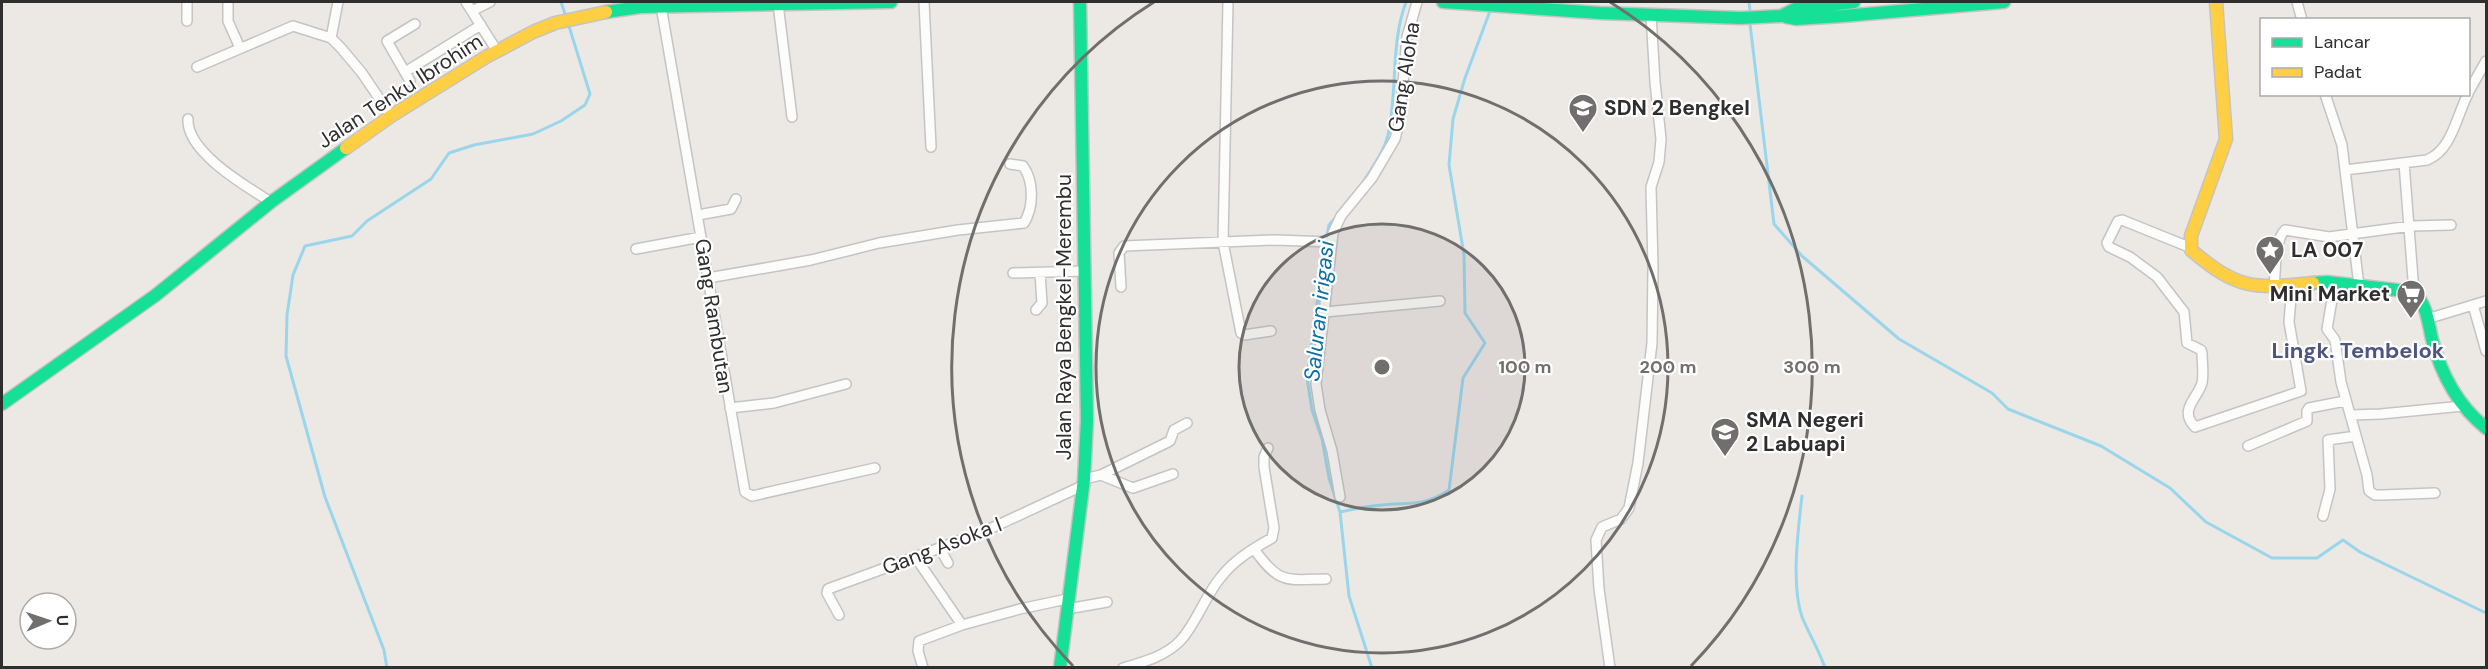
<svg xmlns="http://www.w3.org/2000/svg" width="2488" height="669" viewBox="0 0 2488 669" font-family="'DM Sans',sans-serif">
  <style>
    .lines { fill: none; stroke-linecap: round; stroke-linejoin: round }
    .stream { stroke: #99d6ec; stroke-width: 3 }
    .street-casing { stroke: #c5c4c5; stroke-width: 12 }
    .fast-casing { stroke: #c5c4c5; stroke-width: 15 }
    .slow-casing { stroke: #c5c4c5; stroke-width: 15 }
    .street { stroke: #fcfcfb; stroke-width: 9 }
    .fast { stroke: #16e098; stroke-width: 12 }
    .slow { stroke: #ffcf43; stroke-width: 12 }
    .ring { fill: none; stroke: #706f6e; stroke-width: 3 }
    .labels { text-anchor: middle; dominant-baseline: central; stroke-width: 4.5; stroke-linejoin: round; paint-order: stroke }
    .street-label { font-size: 21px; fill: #2e2e2e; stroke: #fff }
    .poi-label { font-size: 21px; font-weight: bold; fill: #2e2e2e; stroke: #fff; text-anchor: start }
    .water-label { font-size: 22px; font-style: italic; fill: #0d6fa3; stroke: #fff }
    .neighbourhood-label { font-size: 22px; font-weight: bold; fill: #4d5680; stroke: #fff }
    .centre { fill: #706f6e; stroke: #fff; stroke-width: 3 }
    .ring-label { font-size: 18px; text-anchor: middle; font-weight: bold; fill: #706f6e; stroke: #fff; stroke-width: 4.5; stroke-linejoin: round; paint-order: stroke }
  </style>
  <rect width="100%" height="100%" fill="#ece8e4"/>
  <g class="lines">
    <path class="stream" d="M561 2 566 17
      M1749 2 1750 11
      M1750 24 1774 224 1802 256 1899 339 1992 393 2008 409 2101 446 2170 488 2206 522 2272 558H2317L2343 540 2360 552 2486 613
      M1362 184C1371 169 1384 152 1388 135 1398 90 1390 45 1406 2
      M1336 217 1329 225 1325 245 1307 378 1312 410 1322 439 1329 478 1340 512 1349 596 1372 668
      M1802 496C1798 530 1791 585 1802 617 1809 634 1819 650 1825 668
      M1340 512C1354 509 1368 506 1382 505 1410 502 1423 507 1449 490L1463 378 1485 343 1465 313 1464 255 1449 165 1453 119 1465 78 1490 11
      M387 668 384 650 325 497 286 356 287 315 293 275 305 246 352 236 367 221 431 179 449 153 474 145 533 134 561 121 585 105 590 94 568 23"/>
    <g class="street-casing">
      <path id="street" d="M187 2V21
        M228 2V21L240 48
        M338 2 331 38 341 48 362 73 391 116
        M466 2 497 51
        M924 2 931 147
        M1228 2 1223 242 1241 333 1244 335 1271 331
        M2297 2 2302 20
        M778 4 792 117
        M661 6 745 492 752 496 875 468
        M472 11 490 2
        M197 67 293 26 331 38
        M405 72 481 25
        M410 81 387 41 415 24
        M2468 93 2486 61
        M2325 94 2342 145 2359 286
        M188 119C186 152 247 187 271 202
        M2404 163 2414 292
        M2345 170 2427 160C2452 150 2456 117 2468 94
        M698 215 731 209 736 199
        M2189 247 2122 220 2118 221 2107 243 2109 247 2130 257 2157 277 2184 312 2187 343 2201 350 2202 353C2202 362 2204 374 2202 383 2198 398 2178 410 2195 427L2301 391 2289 322 2292 285
        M636 249 701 237
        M1013 273 1085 271
        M708 278 811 260 879 243 958 230 1024 223C1034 207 1034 181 1023 166L1010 164
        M2335 282 2327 329 2335 340 2341 382 2367 475 2369 491 2375 495H2382L2435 493
        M1121 287 1119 253 1124 246 1275 240 1332 242
        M2274 287C2276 271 2274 241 2285 230L2329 237 2411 226 2451 225
        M2473 305 2486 351
        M1036 310 1042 303 1040 273
        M1325 312 1440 301
        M2427 319 2486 301
        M730 408 774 403 846 384
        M2351 415 2381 414 2463 406
        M2248 446 2307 421V411L2309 408 2345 401
        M1101 475 1170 441 1174 430 1187 423
        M1084 479 1101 475 1133 488 1173 474
        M1340 497 1332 451 1320 410 1316 384 1333 233 1341 216 1372 178 1395 139 1400 119 1407 37 1417 2
        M2323 516 2330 489 2328 440 2356 436
        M940 548 948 563
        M1254 549C1279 584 1285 580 1326 579
        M916 558 962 625 1020 609 1067 599
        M1067 609 1107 602
        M839 615 827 593 828 589 983 532 1082 486
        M923 668 918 651 919 641 962 625
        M1123 668C1144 662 1166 656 1181 640 1197 622 1205 596 1221 577 1234 560 1254 548 1272 538L1274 528 1264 467V457L1268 448
        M1610 668 1599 589 1596 540 1602 527 1621 519 1629 508 1638 463 1652 343 1653 267 1651 187 1659 162 1661 139 1655 82 1651 15"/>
    </g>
    <g class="fast-casing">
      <path id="fast" d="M1443 2 1600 13 1741 18 1781 16 1795 9 1854 2
        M606 12 640 7 891 2
        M1786 17 1796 19 1843 16 2004 2
        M2313 283 2327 282 2414 292C2427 305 2428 322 2432 339 2441 374 2457 405 2486 428
        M2 404 156 295 271 202 346 148
        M1060 668 1084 479 1087 420 1080 2"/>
    </g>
    <g class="slow-casing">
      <path id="slow" d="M2216 2 2226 139 2191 236V250C2238 290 2254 289 2313 283
        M346 148 391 116 486 57 533 32 555 23 606 12"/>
    </g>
    <use href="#street" class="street"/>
    <use href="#fast" class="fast"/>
    <use href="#slow" class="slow"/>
  </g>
  <circle cx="1382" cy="367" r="143" fill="#706f6e" fill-opacity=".12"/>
  <g class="ring">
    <circle cx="1382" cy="367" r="143"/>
    <circle cx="1382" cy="367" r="286"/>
    <path d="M1073 666A430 430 0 0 1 1154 2M1610 2A430 430 0 0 1 1691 666"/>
  </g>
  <defs>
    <g id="school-pin" transform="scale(1.5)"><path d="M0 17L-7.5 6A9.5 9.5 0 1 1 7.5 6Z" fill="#706f6e" stroke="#fff"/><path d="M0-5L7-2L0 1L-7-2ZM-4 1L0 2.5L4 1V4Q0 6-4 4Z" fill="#fff"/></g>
    <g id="sight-pin" transform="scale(1.5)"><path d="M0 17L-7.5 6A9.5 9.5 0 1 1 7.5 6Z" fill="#706f6e" stroke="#fff"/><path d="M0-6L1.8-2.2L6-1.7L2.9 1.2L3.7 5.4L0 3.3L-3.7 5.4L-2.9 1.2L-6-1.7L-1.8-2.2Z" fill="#fff"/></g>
    <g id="supermarket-pin" transform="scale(1.5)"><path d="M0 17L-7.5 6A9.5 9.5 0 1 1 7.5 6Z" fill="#706f6e" stroke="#fff"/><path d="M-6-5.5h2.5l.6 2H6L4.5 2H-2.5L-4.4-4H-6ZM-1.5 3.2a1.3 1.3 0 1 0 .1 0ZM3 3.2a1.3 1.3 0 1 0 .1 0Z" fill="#fff"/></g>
  </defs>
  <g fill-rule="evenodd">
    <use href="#school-pin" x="1583" y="108"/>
    <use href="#sight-pin" x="2270" y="250"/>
    <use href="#supermarket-pin" x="2411" y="294"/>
    <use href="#school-pin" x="1725" y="432"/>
  </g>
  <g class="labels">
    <g class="street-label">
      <text transform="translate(1404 77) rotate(-81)">Gang Aloha</text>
      <text transform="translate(400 91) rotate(-33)">Jalan Tenku Ibrohim</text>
      <text transform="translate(714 316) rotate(81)">Gang Rambutan</text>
      <text transform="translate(1064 317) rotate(-90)">Jalan Raya Bengkel-Merembu</text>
      <text transform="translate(942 546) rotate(-21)">Gang Asoka I</text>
    </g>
    <g class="poi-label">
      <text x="1604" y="108">SDN 2 Bengkel</text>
      <text x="2291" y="250">LA 007</text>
      <text x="2390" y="294" text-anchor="end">Mini Market</text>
      <text x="1746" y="420">SMA Negeri<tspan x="1746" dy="24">2 Labuapi</tspan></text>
    </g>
    <g class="water-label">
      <text transform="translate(1319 311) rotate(-84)">Saluran irigasi</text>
    </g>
    <g class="neighbourhood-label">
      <text x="2358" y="350">Lingk. Tembelok</text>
    </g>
  </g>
  <circle cx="1382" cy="367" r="9" class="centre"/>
  <g class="ring-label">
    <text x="1525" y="373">100 m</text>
    <text x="1668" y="373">200 m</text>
    <text x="1812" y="373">300 m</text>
  </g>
  <rect width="2488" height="669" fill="none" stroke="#2e2e2e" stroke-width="6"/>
  <rect x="2260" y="18" width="210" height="78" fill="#ffffff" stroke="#ababab" stroke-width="1.5"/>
  <rect x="2272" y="38" width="30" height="9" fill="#16e098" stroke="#ababab" stroke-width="1.5"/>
  <text x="2314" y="48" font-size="18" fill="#2e2e2e">Lancar</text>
  <rect x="2272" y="68" width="30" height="9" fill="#ffcf43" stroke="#ababab" stroke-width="1.5"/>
  <text x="2314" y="78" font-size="18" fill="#2e2e2e">Padat</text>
  <g transform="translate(48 621) rotate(88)"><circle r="28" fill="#ffffff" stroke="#ababab" stroke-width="1.5"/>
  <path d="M0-4.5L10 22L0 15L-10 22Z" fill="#706f6e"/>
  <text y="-9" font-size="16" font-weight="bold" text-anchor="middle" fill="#2e2e2e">U</text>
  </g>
</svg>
